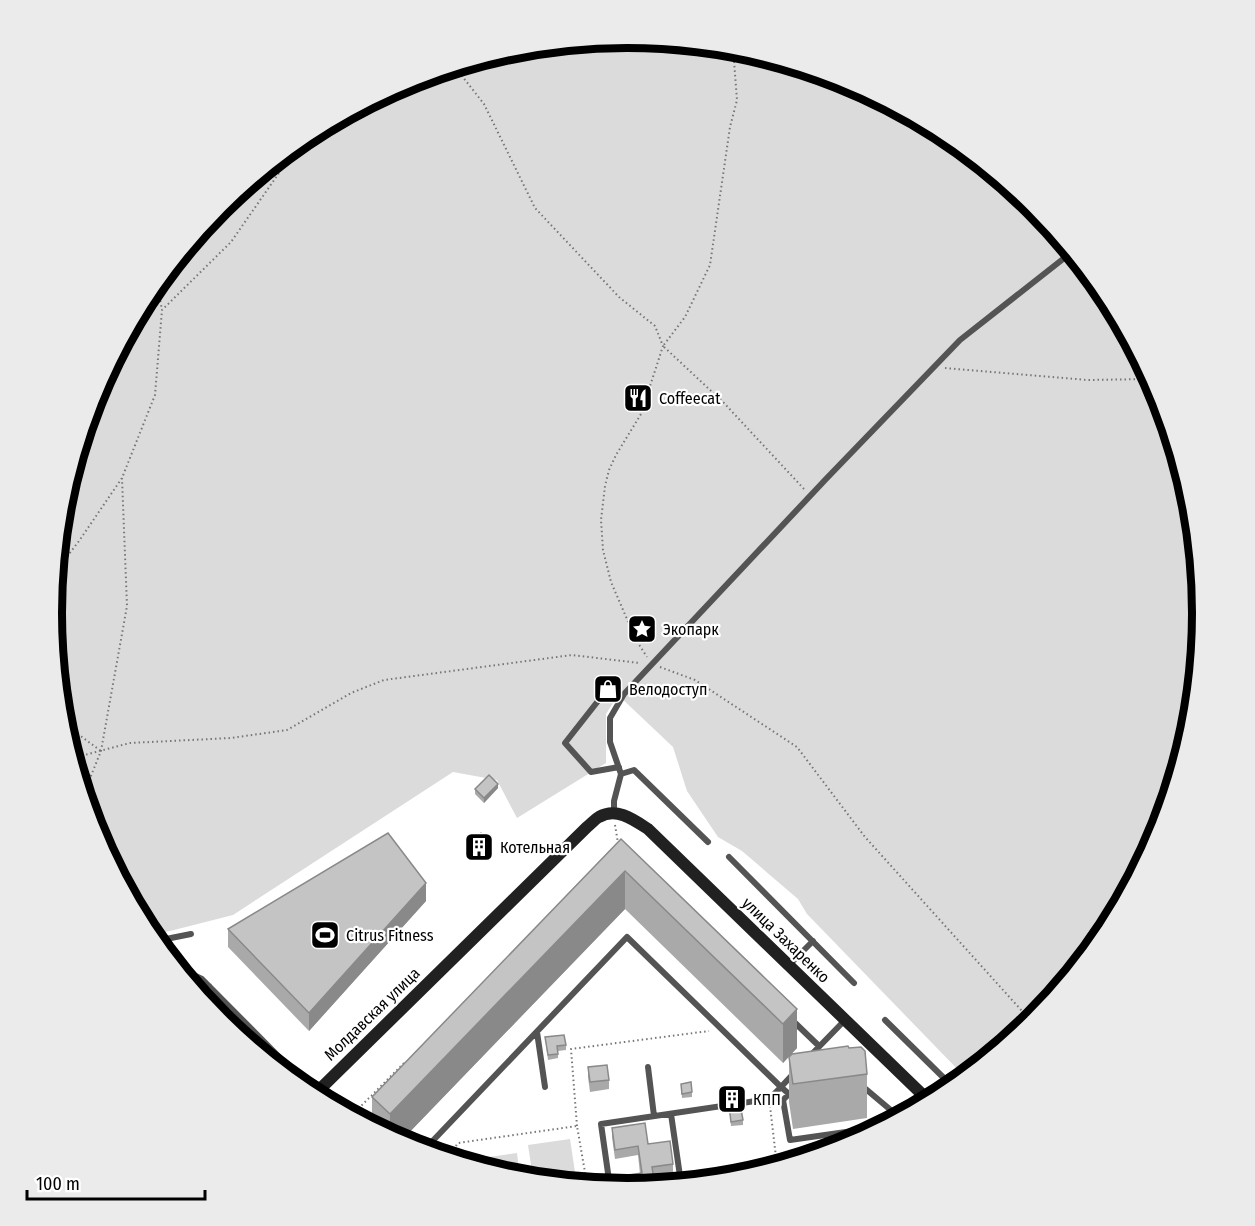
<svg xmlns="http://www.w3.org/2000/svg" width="1255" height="1226" viewBox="0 0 1255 1226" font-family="'Fira Sans Condensed',sans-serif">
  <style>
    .green { fill: #dbdbdb }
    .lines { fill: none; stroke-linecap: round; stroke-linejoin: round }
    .path { stroke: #767676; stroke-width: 2; stroke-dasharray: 1.5 3; stroke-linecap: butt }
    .lane { stroke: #545454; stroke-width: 6 }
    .secondary { stroke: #212121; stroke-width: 12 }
    .wall { fill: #a9a9a9 }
    .shaded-wall { fill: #898989 }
    .building { fill: #c4c4c4; stroke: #898989; stroke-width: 1.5 }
    .labels { text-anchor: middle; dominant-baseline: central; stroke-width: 4.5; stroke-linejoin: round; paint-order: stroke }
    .poi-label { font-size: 16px; fill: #000; stroke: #fff; text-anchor: start }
    .street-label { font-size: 16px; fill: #000; stroke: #fff }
    .rim { fill: none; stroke: #000; stroke-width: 8 }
  </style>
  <rect width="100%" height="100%" fill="#fff"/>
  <path class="green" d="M628 38 740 49 848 81 948 135 1035 206 1106 294 1159 393 1192 501 1203 613 1192 726 1159 834 1106 933 1034 1020 965 1077 807 914 798 899 742 851 718 837 687 791 673 747 618 695 606 714V763L517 818 497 780 453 772 233 915 170 931 151 935 96 833 63 725 52 613 63 500 96 392 149 293 221 206 308 134 408 81 516 48Z
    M570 1139 575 1172 533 1178 528 1145Z
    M517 1153 520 1178 461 1161Z"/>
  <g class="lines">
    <path class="path" d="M733 48 737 100 730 127 710 265 685 317 663 346 724 403 804 489
      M458 66 462 76
      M439 72 462 76 484 104 535 208 619 297 655 326 663 346 641 414 616 455 609 470 605 486 601 520 603 550 611 582 636 640 647 657
      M157 283 162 310
      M945 368 1087 380 1152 379
      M56 571 79 541 122 478 155 395 162 310 231 242 288 160 305 136
      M660 667 695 680 797 747 865 837 1022 1011 1034 1020
      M63 723 101 751
      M73 758 130 743 231 738 287 730 351 693 384 680 572 655 639 663
      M84 793 101 751 127 606 122 478
      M615 825 618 843
      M770 1106 777 1166
      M352 1115 405 1062
      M577 1126 571 1049 709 1031
      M448 1157 458 1143 577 1126 587 1184"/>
    <path class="lane" d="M598 701 565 743 591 772 619 767
      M621 774 634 770 708 842
      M614 813V801L621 774 610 742V718L624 694 826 479 960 340 1072 252
      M729 857 854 983
      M156 941 191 934
      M789 965 813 941
      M183 975 187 972 202 979 295 1073 314 1095
      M194 987 209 986
      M211 1008 214 1007 231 1010
      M791 1019 819 1046
      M885 1020 953 1087
      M233 1030H240L255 1035
      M537 1032 545 1087
      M256 1049 277 1059
      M811 1055 845 1020
      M648 1067 654 1116
      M861 1085 899 1117
      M789 1094 783 1100 790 1140 881 1127
      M671 1114 681 1183
      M424 1150 627 937 781 1087 794 1073
      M610 1187 601 1124 769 1099 781 1087 789 1094 793 1090"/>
    <path class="secondary" d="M314 1095 587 827C591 824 595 819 599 817 616 807 633 819 648 829L929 1101"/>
  </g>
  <path class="wall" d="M498 788 484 803 475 794V789Z
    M621 839 797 1009V1048L783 1063 625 909 401 1141 372 1126V1097Z
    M469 845H489L476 857 469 849Z
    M426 901 309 1031 228 947V929Z
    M545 1037 566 1045V1050L558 1051V1058L548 1060Z
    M849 1048 867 1074V1118L793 1129 789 1102V1057Z
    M588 1067 609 1080V1089L590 1092 588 1077Z
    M681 1084 692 1092V1097L682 1098Z
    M726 1090 738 1094V1098L727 1100Z
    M729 1106 743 1120V1125L731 1126Z
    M612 1128 648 1144 673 1164V1173L653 1176 627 1188 617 1187V1177L640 1174 638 1155 615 1159 612 1137Z"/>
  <path class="shaded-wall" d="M498 784V788L484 803V798Z
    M489 841V845L476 857V852Z
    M625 871V909L401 1141 390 1135V1114Z
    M426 883V901L309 1031V1013Z
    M797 1009V1048L783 1063V1024Z"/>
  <path class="building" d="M489 775 498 784 484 798 475 789Z
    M388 833 426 883 309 1013 228 929Z
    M481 833 489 841 476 852 469 845Z
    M621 839 797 1009 783 1024 625 871 390 1114 372 1097Z
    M564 1035 566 1045 557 1046 558 1054 548 1055 545 1037Z
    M848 1046 849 1048 861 1047 865 1051 867 1074 793 1084 789 1057 792 1054Z
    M607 1065 609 1080 590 1082 588 1067Z
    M691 1082 692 1092 682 1094 681 1084Z
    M737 1089 738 1094 727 1095 726 1090Z
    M740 1104 743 1120 731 1122 729 1106Z
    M645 1123 648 1144 670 1141 673 1164 652 1167 655 1186 627 1188H618L617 1177 642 1173 638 1146 615 1150 612 1128Z
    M579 1180V1184L562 1182Z"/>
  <defs>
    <g id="restaurant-square" transform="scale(1.5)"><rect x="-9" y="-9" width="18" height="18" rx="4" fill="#000" stroke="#fff"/><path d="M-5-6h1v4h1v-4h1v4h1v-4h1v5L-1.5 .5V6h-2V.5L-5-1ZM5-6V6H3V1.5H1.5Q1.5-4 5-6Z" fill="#fff"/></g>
    <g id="sight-square" transform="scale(1.5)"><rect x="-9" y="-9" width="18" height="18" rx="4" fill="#000" stroke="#fff"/><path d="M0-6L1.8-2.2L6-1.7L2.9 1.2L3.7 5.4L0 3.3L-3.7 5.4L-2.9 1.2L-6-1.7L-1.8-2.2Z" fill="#fff"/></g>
    <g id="shop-square" transform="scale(1.5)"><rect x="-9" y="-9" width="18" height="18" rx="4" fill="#000" stroke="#fff"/><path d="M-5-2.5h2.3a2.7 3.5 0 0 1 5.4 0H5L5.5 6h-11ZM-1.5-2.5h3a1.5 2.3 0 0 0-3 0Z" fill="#fff"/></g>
    <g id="building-square" transform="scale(1.5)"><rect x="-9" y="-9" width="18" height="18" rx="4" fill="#000" stroke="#fff"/><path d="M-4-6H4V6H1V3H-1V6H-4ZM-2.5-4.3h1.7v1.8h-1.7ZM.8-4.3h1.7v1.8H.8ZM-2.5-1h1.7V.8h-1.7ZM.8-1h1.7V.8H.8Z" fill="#fff"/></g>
    <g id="stadium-square" transform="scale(1.5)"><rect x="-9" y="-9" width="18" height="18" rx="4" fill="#000" stroke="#fff"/><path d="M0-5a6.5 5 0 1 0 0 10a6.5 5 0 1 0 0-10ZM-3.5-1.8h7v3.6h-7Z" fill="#fff"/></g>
  </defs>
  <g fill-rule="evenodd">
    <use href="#restaurant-square" x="638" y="398"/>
    <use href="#sight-square" x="642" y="629"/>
    <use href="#shop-square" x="608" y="689"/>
    <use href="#building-square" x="479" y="847"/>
    <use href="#stadium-square" x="325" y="935"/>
    <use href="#building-square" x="732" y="1099"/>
  </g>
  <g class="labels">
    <g class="poi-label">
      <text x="659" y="398">Coffeecat</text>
      <text x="663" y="629">Экопарк</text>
      <text x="629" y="689">Велодоступ</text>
      <text x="500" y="847">Котельная</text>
      <text x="346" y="935">Citrus Fitness</text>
      <text x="753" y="1099">КПП</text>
    </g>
    <g class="street-label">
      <text transform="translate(786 940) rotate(44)">улица Захаренко</text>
      <text transform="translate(372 1014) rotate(-44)">Молдавская улица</text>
    </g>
  </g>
  <path d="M0 0H1255V1226H0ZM62 613a565 565 0 1 1 1130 0a565 565 0 1 1-1130 0Z" fill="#ebebeb" fill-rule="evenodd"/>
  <path class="rim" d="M62 613a565 565 0 1 1 1130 0a565 565 0 1 1-1130 0Z"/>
  <path d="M27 1190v9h178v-9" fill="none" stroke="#000000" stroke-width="3"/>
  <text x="36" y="1190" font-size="18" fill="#000000" stroke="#ffffff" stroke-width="4.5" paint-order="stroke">100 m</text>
</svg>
